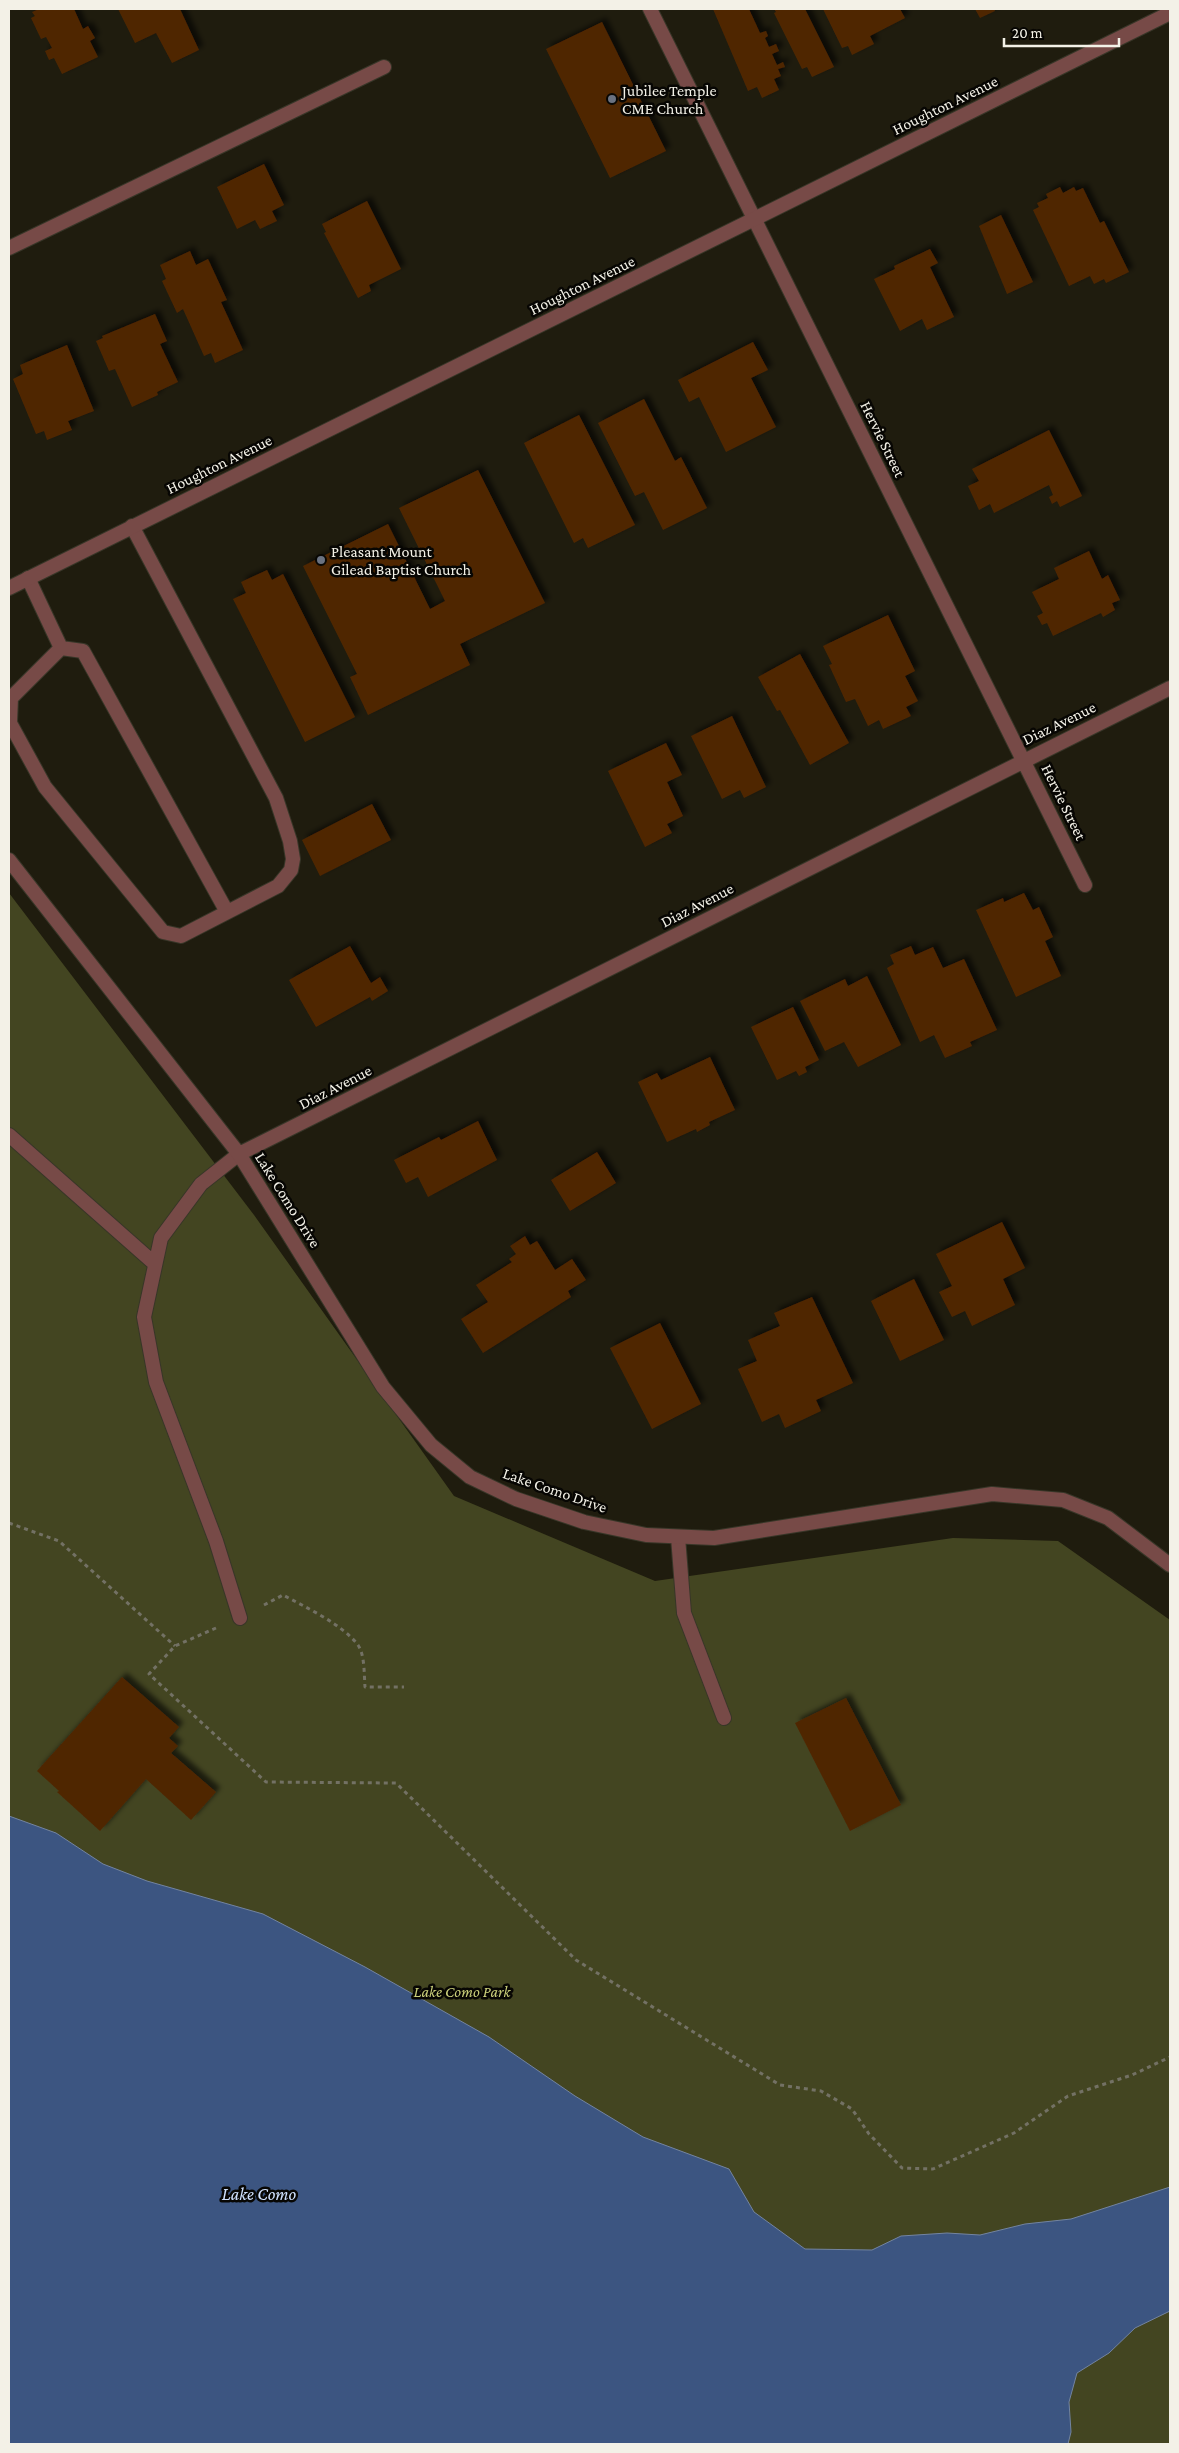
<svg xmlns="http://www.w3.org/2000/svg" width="1179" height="2453" viewBox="0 0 1179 2453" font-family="'Crimson Pro',serif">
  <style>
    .green { fill: #434521 }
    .water { fill: #3c5581; stroke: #7384a0 }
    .building { fill: #502600; filter: url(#shadow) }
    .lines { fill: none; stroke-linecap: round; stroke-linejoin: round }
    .service-casing { stroke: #383628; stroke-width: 16 }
    .minor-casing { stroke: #383628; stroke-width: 16 }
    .tertiary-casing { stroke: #383628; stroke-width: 16 }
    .path { stroke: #737164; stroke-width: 3; stroke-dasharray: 4 4; stroke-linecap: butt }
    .service { stroke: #774a47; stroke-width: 14 }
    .minor { stroke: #774a47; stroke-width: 14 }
    .tertiary { stroke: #774a47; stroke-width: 14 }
    .worship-dot { fill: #6b7280; stroke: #070603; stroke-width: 2 }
    .labels { text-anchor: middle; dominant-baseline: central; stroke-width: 5; stroke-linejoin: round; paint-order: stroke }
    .poi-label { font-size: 16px; fill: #f3f1e7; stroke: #070603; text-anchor: start }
    .street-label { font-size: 16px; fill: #f3f1e7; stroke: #070603 }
    .park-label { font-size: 16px; font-style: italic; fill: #cbd07b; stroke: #070603 }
    .water-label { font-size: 18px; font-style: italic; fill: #d1e2ff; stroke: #070603 }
  </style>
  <defs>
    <filter id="shadow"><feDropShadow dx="4.5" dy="-4.5" stdDeviation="2.5" flood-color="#0009"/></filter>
  </defs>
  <rect width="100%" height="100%" fill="#1f1c0e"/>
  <path class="green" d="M9 893 254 1215 454 1496 655 1581 953 1538 1058 1541 1170 1620V2444H9Z"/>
  <path class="water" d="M9 1816 56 1833 103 1864 147 1881 263 1914 365 1967 489 2037 575 2096 643 2137 729 2169 754 2212 805 2249 872 2250 901 2236 947 2233 980 2235 1025 2224 1071 2219 1170 2187V2311L1135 2328 1109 2353 1077 2373 1069 2402 1071 2432 1068 2444H9Z"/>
  <path class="building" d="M39 9H74L83 29 88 26 95 38 90 41 98 57 62 74 54 58 49 60 45 51 52 48 46 37 41 39 31 18 35 16 32 12Z
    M118 9H180L199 50 172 63 156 33 135 43Z
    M713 9H749L760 33 766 31 768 36 765 38 769 47 776 44 779 51 772 54 777 65 783 62 785 67 778 69 781 76 774 79 779 90 762 98 757 87 748 91Z
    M774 9H805L834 67 812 77 807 67 802 69 774 13 776 12Z
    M823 9H900L905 18 870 36 874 44 852 55 848 46 842 48Z
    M975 9H994L995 11 980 18Z
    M602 22 666 151 610 178 546 49Z
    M264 164 284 205 272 211 277 221 260 229 255 220 237 229 217 187Z
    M1060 187 1063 193 1074 187 1076 191 1083 188 1100 223 1104 221 1129 272 1106 283 1104 279 1094 284 1090 276 1069 286 1033 210 1039 207 1037 203 1048 198 1046 194Z
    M367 201 401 269 369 285 371 291 358 298 324 233 326 232 322 224Z
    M1001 215 1033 282 1007 294 979 226Z
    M930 249 938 263 930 267 954 317 927 330 922 319 900 331 874 279 895 269 894 266Z
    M190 251 196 265 208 259 227 300 221 302 243 350 215 363 211 353 204 356 183 309 177 313 162 281 166 279 160 265Z
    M155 314 167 341 160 344 178 382 157 392 158 395 132 407 115 369 109 371 96 341 103 338 102 336Z
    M753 342 768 370 751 378 776 427 726 452 699 397 689 402 678 380Z
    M67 345 94 411 68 421 72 430 47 440 44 431 36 434 13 379 23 374 20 365Z
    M644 399 675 461 681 457 707 508 663 530 644 492 635 496 598 423Z
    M579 415 635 525 588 548 583 538 574 543 524 443Z
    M1049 430 1082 496 1060 507 1057 501 1052 504 1049 497 1053 495 1049 485 994 513 990 504 979 510 968 486 979 481 972 469Z
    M478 470 545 603 460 644 470 665 368 715 350 677 357 674 303 566 388 524 430 609 445 601 399 508Z
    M1089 551 1102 579 1108 575 1120 600 1112 603 1115 610 1103 617 1101 613 1053 636 1047 623 1042 625 1037 616 1043 613 1032 592 1059 579 1054 568Z
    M267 570 272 580 283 574 355 717 305 742 233 599 246 593 241 582Z
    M888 615 915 671 905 676 918 701 906 707 911 716 883 729 879 720 868 726 855 699 846 702 829 665 832 664 823 646Z
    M800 654 849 743 810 765 780 710 777 711 758 677Z
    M732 716 766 787 744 798 740 790 722 799 691 736Z
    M666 743 682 775 667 782 683 816 667 824 672 833 645 847 608 771Z
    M372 804 391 840 320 876 302 840Z
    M1024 893 1033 910 1039 907 1053 937 1045 941 1061 976 1016 997 976 910 1003 898 1004 902Z
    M350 946 371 983 380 977 388 991 372 1001 370 997 316 1027 289 980Z
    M911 946 915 955 933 947 943 968 964 959 997 1030 970 1042 972 1046 945 1058 934 1035 920 1042 887 968 894 964 890 955Z
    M867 976 901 1045 858 1067 844 1042 825 1051 800 1001 845 979 848 986Z
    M793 1007 819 1060 805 1067 807 1072 799 1076 796 1071 777 1080 751 1027Z
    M710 1057 735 1110 709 1122 710 1125 697 1132 696 1129 667 1142 638 1082 657 1073 661 1080Z
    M478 1121 497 1160 428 1197 418 1177 406 1183 394 1160 439 1137 441 1140Z
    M597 1152 616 1183 570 1211 551 1180Z
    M1002 1222 1025 1268 1003 1279 1015 1305 972 1326 965 1311 952 1317 939 1292 952 1286 936 1254Z
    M525 1236 530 1245 537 1241 555 1270 572 1259 586 1280 568 1291 571 1297 483 1353 461 1319 488 1302 476 1285 512 1262 509 1259 516 1254 510 1246Z
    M914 1279 944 1340 900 1361 871 1301Z
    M812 1297 853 1383 816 1400 821 1411 785 1428 779 1414 762 1422 738 1369 757 1361 748 1340 780 1326 774 1313Z
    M660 1323 701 1404 652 1429 610 1348Z
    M122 1677 179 1727 169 1738 178 1746 171 1753 216 1792 191 1820 146 1779 100 1831 57 1792 59 1791 37 1771Z
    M846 1698 901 1805 850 1831 795 1723Z"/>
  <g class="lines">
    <g class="service-casing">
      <path id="service" d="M9 248 384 67
        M28 578 61 648 11 698 10 723 45 787 163 932 181 936 278 886 291 870 293 859 290 841 276 798 132 526
        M61 648 83 651 227 912
        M9 1135 155 1264
        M239 1154 201 1184 161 1238 144 1317 156 1382 216 1541 240 1618
        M678 1537 684 1613 724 1718"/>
    </g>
    <g class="minor-casing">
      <path id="minor" d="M650 9 1085 885
        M9 860 239 1154 383 1387 431 1445 470 1477 516 1499 584 1522 646 1535 714 1538 992 1494 1063 1500 1108 1518 1170 1565
        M239 1154 1170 688"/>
    </g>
    <g class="tertiary-casing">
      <path id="tertiary" d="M9 588 1170 13"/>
    </g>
    <path class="path" d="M9 1523 59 1541 175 1646
      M264 1605 283 1595C305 1607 342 1624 358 1645 365 1655 364 1675 365 1687H404
      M216 1628 175 1646 149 1674 266 1782 396 1783 576 1960 780 2085 821 2091 852 2109 869 2134 902 2168 933 2169 1014 2133 1068 2096 1132 2075 1170 2057"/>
    <use href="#service" class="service"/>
    <use href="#minor" class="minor"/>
    <use href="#tertiary" class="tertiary"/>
  </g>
  <g class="worship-dot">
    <circle cx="612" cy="99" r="5"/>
    <circle cx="321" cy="560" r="5"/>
  </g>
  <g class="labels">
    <g class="poi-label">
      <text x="622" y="90">Jubilee Temple<tspan x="622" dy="18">CME Church</tspan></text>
      <text x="331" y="551">Pleasant Mount<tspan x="331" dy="18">Gilead Baptist Church</tspan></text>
    </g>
    <g class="street-label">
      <text transform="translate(945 105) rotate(-26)">Houghton Avenue</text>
      <text transform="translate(582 285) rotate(-26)">Houghton Avenue</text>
      <text transform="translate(883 439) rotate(64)">Hervie Street</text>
      <text transform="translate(219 464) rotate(-26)">Houghton Avenue</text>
      <text transform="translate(1059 723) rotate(-26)">Diaz Avenue</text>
      <text transform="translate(1064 802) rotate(64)">Hervie Street</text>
      <text transform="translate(697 905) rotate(-27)">Diaz Avenue</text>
      <text transform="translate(335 1087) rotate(-27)">Diaz Avenue</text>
      <text transform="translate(288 1200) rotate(58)">Lake Como Drive</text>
      <text transform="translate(555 1490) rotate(19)">Lake Como Drive</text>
    </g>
    <g class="park-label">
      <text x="462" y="1991">Lake Como Park</text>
    </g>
    <g class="water-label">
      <text x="259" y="2194">Lake Como</text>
    </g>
  </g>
  <rect width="1179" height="2453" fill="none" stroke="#f3f1e7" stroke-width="20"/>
  <path d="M1004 38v8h115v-8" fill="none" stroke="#f3f1e7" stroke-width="2.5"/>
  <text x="1012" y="38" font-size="15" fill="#f3f1e7" stroke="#070603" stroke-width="4" paint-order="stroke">20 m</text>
</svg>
